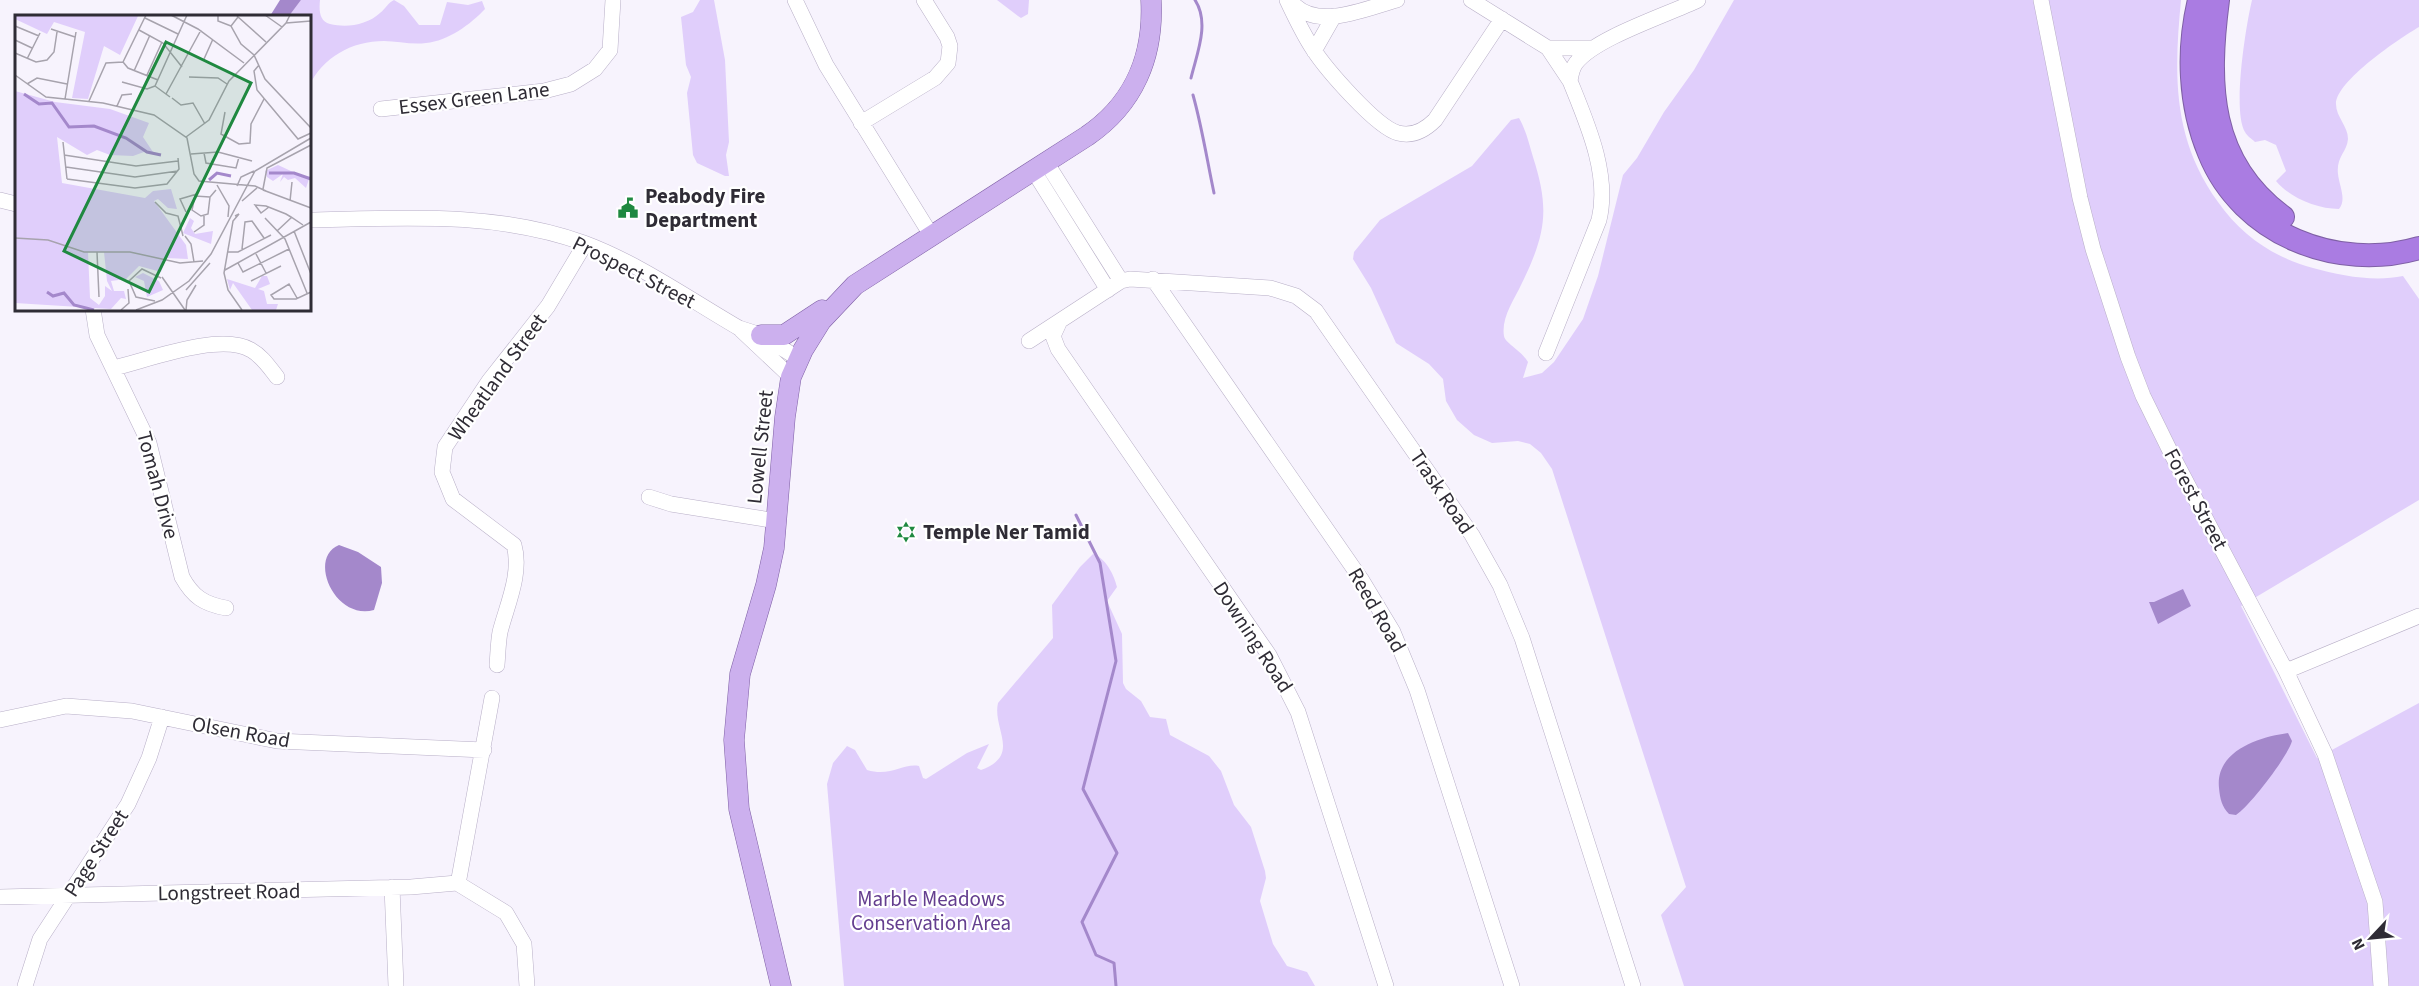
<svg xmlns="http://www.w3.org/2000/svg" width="2419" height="986" viewBox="0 0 2419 986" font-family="'Source Sans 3',sans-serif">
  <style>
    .green { fill: #e0cefb }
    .water { fill: #a488cb }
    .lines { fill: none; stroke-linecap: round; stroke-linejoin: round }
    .stream { stroke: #a488cb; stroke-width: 3 }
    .minor-casing { stroke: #b8afc7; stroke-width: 16 }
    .major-casing { stroke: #7f60a5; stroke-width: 21 }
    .highway-casing { stroke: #7f60a5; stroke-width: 24 }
    .minor { stroke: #fff; stroke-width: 15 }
    .major { stroke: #ccb0ee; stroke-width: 20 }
    .highway { stroke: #aa7ce2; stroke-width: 22 }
    .labels { text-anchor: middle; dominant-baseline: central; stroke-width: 4.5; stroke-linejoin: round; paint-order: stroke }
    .street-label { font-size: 21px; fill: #2f2c35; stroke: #fff }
    .poi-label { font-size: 21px; font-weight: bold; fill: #2f2c35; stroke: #fff; text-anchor: start }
    .park-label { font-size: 21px; fill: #643e8f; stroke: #fff }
    .inset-river { fill: none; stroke: #a488cb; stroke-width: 3 }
    .inset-road { fill: none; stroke: #a7a3ad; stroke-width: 1.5 }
    .view { fill: #1f8940; fill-opacity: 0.15; stroke: #1f8940; stroke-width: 3 }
    .inset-edge { fill: none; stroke: #2f2c35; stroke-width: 3 }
  </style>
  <rect width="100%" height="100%" fill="#f7f3fd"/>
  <path class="green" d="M301 0H320C319 10 319 21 330 24 347 28 367 25 380 13 386 8 388 3 394 0L404 6 419 25H440L447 2 468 5 482 1 485 9C471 24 448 41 426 43 412 45 397 41 384 41 352 41 323 57 309 86V16H289Z
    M700 0H714L725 60 729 142 726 155 729 176H725L697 163 693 155 687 93 691 77 686 65 681 17 693 12Z
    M997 0H1029L1028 14 1021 18 1018 16Z
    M1734 0H2181C2174 74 2172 138 2218 202 2242 236 2273 257 2313 268 2341 276 2375 282 2403 276L2419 299V500L2241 606 2317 758 2419 703V986H1684L1661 915 1686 887 1552 469 1541 453 1530 444 1518 441 1492 443 1474 435 1457 420 1446 401 1443 379 1429 364 1396 343 1371 288 1353 259 1354 252 1380 220 1472 166 1511 120 1519 118C1526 130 1529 144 1533 157 1550 210 1546 234 1521 285 1514 300 1501 318 1504 336 1505 343 1522 351 1528 362L1523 378 1542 373 1554 362 1583 319 1598 276 1623 175 1637 158 1664 112 1694 70Z
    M2252 0H2419V27C2400 38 2336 81 2336 104 2336 117 2348 126 2348 139 2347 152 2336 157 2338 174 2339 185 2347 200 2339 209 2317 209 2290 198 2276 181L2286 171 2276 145 2265 140 2255 142C2252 139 2247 136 2245 132 2232 111 2246 25 2252 0Z
    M1093 554C1106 558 1114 575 1117 587L1107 601 1122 634 1123 683 1126 689 1141 701 1150 717 1166 719 1170 735 1209 756 1221 771 1234 805 1251 827 1265 871 1266 878 1260 901 1273 944 1287 966 1307 972 1315 986H844L827 784 833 763 847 746 855 750 867 770C891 777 903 763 919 766L923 778 926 779 967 753 989 744 977 768 981 770C1022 755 992 729 998 703L1053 638 1052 605 1080 567Z"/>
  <path class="water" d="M280 0H301L289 16H270Z
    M339 545 358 552 381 567 382 583 374 610C335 621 307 558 339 545Z
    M2183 589 2191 606 2158 624 2149 602H2154Z
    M2288 733 2292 741C2288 756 2250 806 2236 815L2229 814C2222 807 2220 799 2219 788 2215 751 2259 737 2288 733Z"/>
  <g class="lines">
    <path class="stream" d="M1191 78C1197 53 1210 23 1195 0
      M1193 95C1202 127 1207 160 1214 193
      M1076 515 1100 563 1116 661 1083 789 1117 853 1082 922 1096 955 1114 963 1116 986"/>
    <g class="minor-casing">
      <path id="minor" d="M795 0 826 65 931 235
        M1287 0C1295 17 1303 34 1313 49 1326 69 1376 127 1398 133 1413 137 1425 130 1435 120L1502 19
        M1290 0C1314 33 1366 8 1397 0
        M1471 0 1548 48H1592
        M2041 0 2080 198 2093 249 2128 357 2143 396 2171 453 2286 671 2325 754 2375 902 2381 986
        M1548 48 1570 81
        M1314 51 1334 16
        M381 109 544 91 571 84 595 69 610 50 613 0
        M861 123 935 78 948 63 950 46 947 37 924 0
        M1046 162 1121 281
        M1033 170 1108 290
        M0 200 16 204
        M309 220C403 218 494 211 584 243 638 263 689 299 739 328L761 335 799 359
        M1153 279 1361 579 1393 632 1417 690 1512 986
        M93 309 97 335 149 443 182 577C193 597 204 604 226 608
        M1059 323 1053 336 1058 349 1269 655 1298 712 1386 986
        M741 330 791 377
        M1029 341 1121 281 1130 279 1270 288 1296 296 1316 311 1472 535 1500 585 1522 638 1633 986
        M1546 353 1599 220C1610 174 1587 123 1570 81 1571 74 1572 68 1576 63 1595 38 1667 15 1698 0
        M114 368C148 360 220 332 251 350 262 356 269 367 277 377
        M649 497 671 504 777 521
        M497 665C498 654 498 643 500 632 507 605 522 573 514 545L453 499 442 472 445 447 489 381 548 306 585 244
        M2286 671 2419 616
        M0 720 66 706 132 711 277 741 484 750
        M458 884 492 698
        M392 887 396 986
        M0 897 411 887 457 883 506 913 524 944 527 986
        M25 986 40 939 128 804 149 758 162 717"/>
    </g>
    <g class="major-casing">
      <path id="major" d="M761 335H784L822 310
        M781 986 739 809 734 740 740 674 766 585 774 548 785 417 791 377 803 350 821 321 855 285 1087 136C1134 104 1154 56 1151 0"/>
    </g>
    <g class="highway-casing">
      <path id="highway" d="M2199 0C2187 50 2189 105 2209 153 2242 235 2338 272 2419 248
        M2218 0C2207 84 2208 162 2283 217"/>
    </g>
    <use href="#minor" class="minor"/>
    <use href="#major" class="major"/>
    <use href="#highway" class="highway"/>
  </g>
  <defs>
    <g id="civic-bare" transform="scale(1.62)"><path d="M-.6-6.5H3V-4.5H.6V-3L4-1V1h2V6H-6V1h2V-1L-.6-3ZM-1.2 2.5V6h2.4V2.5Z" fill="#1f8940" stroke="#fff" stroke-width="2.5" paint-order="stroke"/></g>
    <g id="synagogue-bare" transform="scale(1.62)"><path d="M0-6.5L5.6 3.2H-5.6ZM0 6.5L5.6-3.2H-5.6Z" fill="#1f8940" stroke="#fff" stroke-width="2.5" paint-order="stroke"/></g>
  </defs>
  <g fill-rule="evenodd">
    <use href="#civic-bare" x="628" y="208"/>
    <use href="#synagogue-bare" x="906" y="532"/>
  </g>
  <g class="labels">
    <g class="street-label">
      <text transform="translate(474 98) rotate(-7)">Essex Green Lane</text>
      <text transform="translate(634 272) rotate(27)">Prospect Street</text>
      <text transform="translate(497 377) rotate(-54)">Wheatland Street</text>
      <text transform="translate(760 447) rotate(-84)">Lowell Street</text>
      <text transform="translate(158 485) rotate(75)">Tomah Drive</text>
      <text transform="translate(1442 492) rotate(56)">Trask Road</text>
      <text transform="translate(2196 499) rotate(62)">Forest Street</text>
      <text transform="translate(1377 610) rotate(60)">Reed Road</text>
      <text transform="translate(1253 637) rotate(57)">Downing Road</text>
      <text transform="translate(241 732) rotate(10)">Olsen Road</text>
      <text transform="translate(96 853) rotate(-57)">Page Street</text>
      <text transform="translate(229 892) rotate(-1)">Longstreet Road</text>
    </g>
    <g class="poi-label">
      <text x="645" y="196">Peabody Fire<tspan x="645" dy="24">Department</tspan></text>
      <text x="923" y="532">Temple Ner Tamid</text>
    </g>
    <g class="park-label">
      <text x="931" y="899">Marble Meadows<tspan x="931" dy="24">Conservation Area</tspan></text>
    </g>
  </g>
  <g transform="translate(15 15)">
    <rect width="296" height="296" fill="#f7f3fd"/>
    <path d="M0 0H122L123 1 105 40 89 31 73 84 57 83 70 17 39 7 32 19 0 4ZM0 76 40 87 95 94 134 108 128 122 140 140 129 137 118 141 95 140 82 135 72 140 42 122 47 168 130 183 138 176 156 174 162 194 153 193 143 184 139 186 171 230 173 244 151 243 146 257 124 251 111 264 96 266 99 276H109L111 284 106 283 96 294 0 288ZM73 237H89L92 266 97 276 90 271V281L84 290 75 283ZM263 150 291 163 295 161 291 173 280 163 273 165 269 162 265 167 268 159 258 166 252 162 250 156ZM175 203 179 206 176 213 180 219 198 216 196 229 168 218ZM128 258 144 266 148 275 132 282 129 266 120 262ZM247 261H252L255 269 243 274 249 276 252 289H263L261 295H237L218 268 215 275 212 264 240 273Z" fill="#e0cefb" fill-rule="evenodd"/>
    <path class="inset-river" d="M9 79 24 89 37 88 54 112 79 111 111 123 132 137 146 140M254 158H279L296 164M194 165 202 158 216 161M32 277 38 281 49 278 59 290 79 295"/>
    <path class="inset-road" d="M156 0 183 14 229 48M203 0V6L216 11M250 0 267 12M222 1 251 27M223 2 216 11 226 29 239 40 250 64 296 113M130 3 163 19M271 8 296 6M0 11 24 21M36 14 60 22M124 15 148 28 167 52M0 25 17 33M0 38 21 47 32 45 39 37 42 17M12 44 25 18M189 44 198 24M108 47 113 53 143 65M244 50 239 56 242 75 283 124 296 118M119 56 135 20M0 60 31 82 88 88 139 100 172 123 179 159 184 166 240 171 251 176M132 60 147 27M174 62 203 63 212 69M107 67 132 74 140 71M12 69 22 63 52 69M140 71 172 0M140 71 155 82M151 79 186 15M157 83 166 90 178 88 190 109M50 84 61 17M74 86 91 48 108 47 131 0M102 91 107 80 117 79M210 97 206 119 224 129 235 128 236 109 249 84M171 122 194 105 214 66 271 8 275 0M48 127 52 164M189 138 191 148 221 153 224 142M176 139 203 137 237 146M49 140 121 151 163 146M51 152 120 162 163 156M52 164 120 173 152 169 164 154 163 143M202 170 214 191 213 202M222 171 226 162 239 156M248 174 252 153 296 130M248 175 296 193M195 182 180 181 177 195 186 201 193 199 195 182 201 175M227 186 242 173M275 186 277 167M140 187 151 198 163 201 168 221M254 192 246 198 240 190 251 191 271 199 276 202 288 210M171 197 165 184 182 179M220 201 224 199 218 206 209 258 213 275 227 295M250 203 270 224 292 278M262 216 277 202M279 216 296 259M179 217 189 210V201M170 221 176 229 179 247M0 223 33 225 69 237H115L165 248 188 246M227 234 230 207 237 206 249 223M82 237 84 282M213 237H223L256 220M241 239 251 258M223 248 228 257 274 234M210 255 296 207M147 262 170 295M236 266 266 251M171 275 195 248M282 283 274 269 256 280 259 284H281L296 277M140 286 121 282 114 266 127 254 146 263M106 295 114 288 113 274M121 295 147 285 174 266 196 239 240 156 296 123M171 295 172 285 181 270"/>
    <path class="view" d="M151 27 236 68 134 277 49 236Z"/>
    <rect width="296" height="296" class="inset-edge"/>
  </g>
  <g transform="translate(2371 938) rotate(244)" stroke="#ffffff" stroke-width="4.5" paint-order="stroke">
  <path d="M0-4.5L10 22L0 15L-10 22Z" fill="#2f2c35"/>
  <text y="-9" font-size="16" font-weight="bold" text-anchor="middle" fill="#2f2c35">N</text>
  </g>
</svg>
